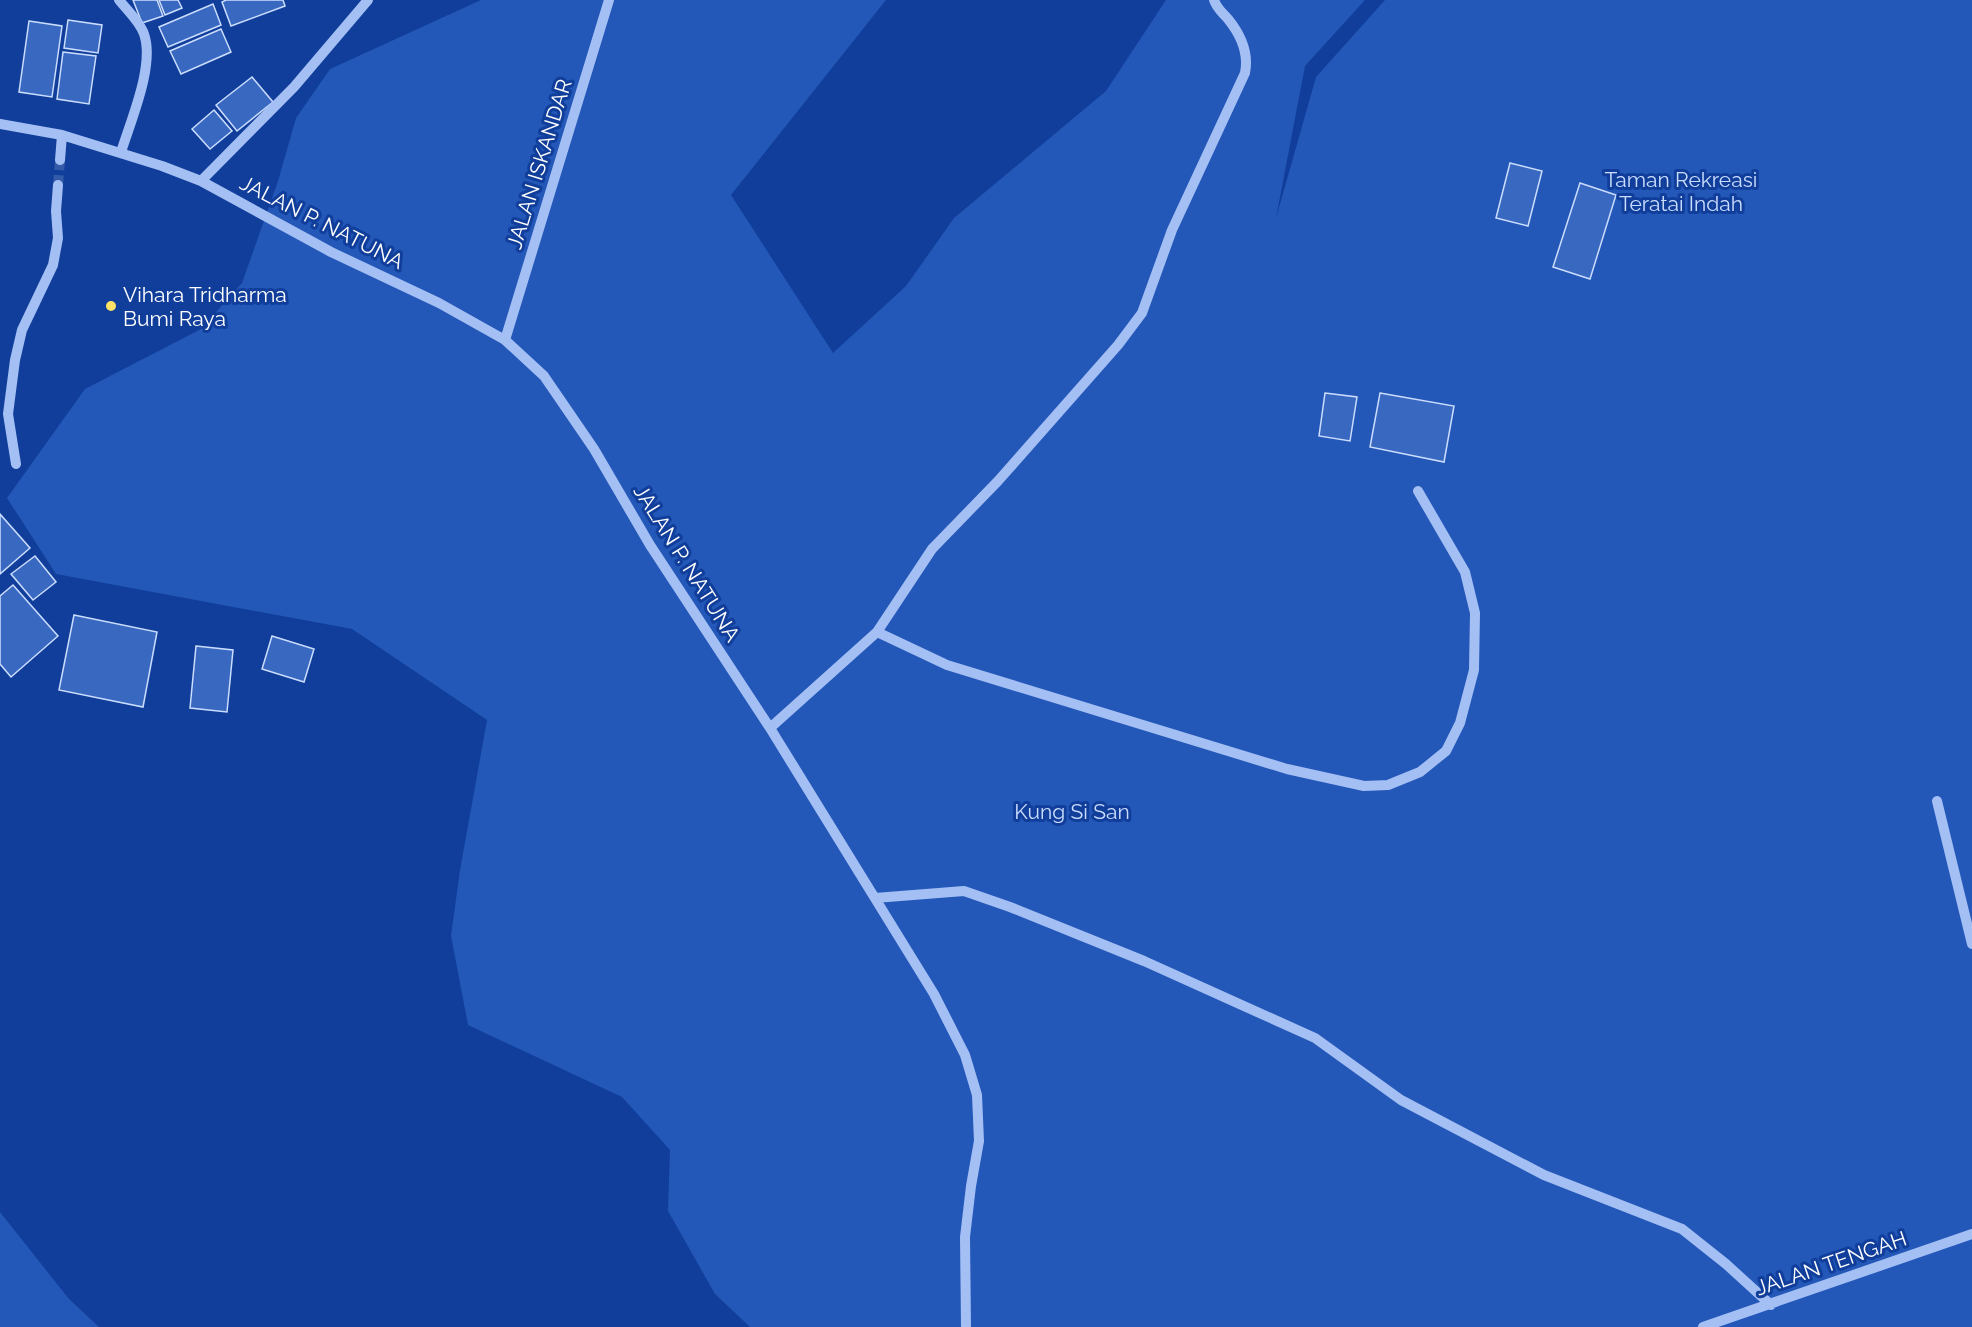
<svg xmlns="http://www.w3.org/2000/svg" width="1972" height="1327" viewBox="0 0 1972 1327" font-family="Raleway,sans-serif">
  <style>
    .green { fill: #2357b8 }
    .building { fill: #3968c1; stroke: #cbddfe; stroke-width: 1.5 }
    .lines { fill: none; stroke-linecap: round; stroke-linejoin: round }
    .minor-tunnel { stroke: #345ba9; stroke-width: 10; stroke-dasharray: 10 5; stroke-linecap: butt }
    .minor { stroke: #a3bff4; stroke-width: 10 }
    .poi-dot { fill: #ffe266; stroke: #103e9a; stroke-width: 2 }
    .labels { text-anchor: middle; dominant-baseline: central; stroke-width: 6; stroke-linejoin: round; paint-order: stroke }
    .street-label { font-size: 21px; fill: #fff; stroke: #103e9a }
    .park-label { font-size: 21px; fill: #cbddfe; stroke: #103e9a }
    .poi-label { font-size: 21px; fill: #fff; stroke: #103e9a; text-anchor: start }
  </style>
  <rect width="100%" height="100%" fill="#103e9a"/>
  <path class="green" d="M481 0H886L731 195 833 353 906 286 954 218 1106 91 1166 0H1365L1305 66 1276 218 1316 77 1385 0H1972V1327H750L715 1294 668 1211 670 1150 622 1097 468 1025 451 936 460 870 487 720 352 629 56 574 7 498 85 389 201 329 242 283 278 181 296 118 330 69Z
    M0 1212 69 1299 99 1327H0Z"/>
  <path class="building" d="M133 0H157L163 16 142 23Z
    M159 0H178L182 8 165 15Z
    M226 0H283L285 6 231 26 222 2Z
    M213 4 221 25 168 47 159 27Z
    M68 20 102 25 98 53 64 48Z
    M29 21 62 26 52 97 19 92Z
    M221 29 231 52 181 74 170 51Z
    M63 52 96 56 89 104 57 99Z
    M252 77 273 102 237 131 216 105Z
    M214 110 232 131 210 149 192 129Z
    M1510 163 1542 171 1528 226 1496 218Z
    M1580 183 1616 195 1590 279 1553 267Z
    M1325 393 1357 397 1350 441 1319 436Z
    M1380 393 1454 406 1444 462 1370 447Z
    M0 514 30 548 0 574Z
    M35 556 56 582 33 600 11 574Z
    M13 585 58 636 11 677 0 664V596Z
    M74 615 157 632 143 707 59 690Z
    M272 636 314 649 304 682 262 669Z
    M196 646 233 650 227 712 190 708Z"/>
  <g class="lines">
    <path class="minor-tunnel" d="M58 185 60 160"/>
    <path class="minor" d="M119 0C127 10 140 22 144 34 155 65 131 120 121 152
      M0 124 62 135 162 166 201 181 331 252 439 303 505 340 544 376 594 449 650 545 770 728 934 994 965 1055 977 1095 979 1141 971 1186 965 1237 966 1327
      M60 160 62 135
      M201 181 294 87 368 0
      M505 340 609 0
      M16 464 8 414 15 360 22 330 53 265 58 238 56 211 58 185
      M877 632 947 665 1287 769 1364 786 1388 785 1420 772 1446 751 1460 723 1474 670 1475 613 1465 572 1418 491
      M770 728 877 632 932 549 998 481 1118 345 1142 313 1172 230 1245 73C1249 53 1241 35 1228 19 1222 12 1217 9 1214 0
      M1937 801 1972 944
      M875 898 964 891 1010 907 1144 961 1315 1038 1401 1100 1544 1175 1682 1229 1726 1264 1771 1305
      M1703 1327 1972 1234"/>
  </g>
  <circle class="poi-dot" cx="111" cy="306" r="6"/>
  <g class="labels">
    <g class="street-label">
      <text transform="translate(539 164) rotate(-73)">JALAN ISKANDAR</text>
      <text transform="translate(322 222) rotate(27)">JALAN P. NATUNA</text>
      <text transform="translate(687 563) rotate(58)">JALAN P. NATUNA</text>
      <text transform="translate(1831 1263) rotate(-19)">JALAN TENGAH</text>
    </g>
    <g class="park-label">
      <text x="1681" y="179">Taman Rekreasi<tspan x="1681" dy="24">Teratai Indah</tspan></text>
      <text x="1072" y="811">Kung Si San</text>
    </g>
    <g class="poi-label">
      <text x="123" y="294">Vihara Tridharma<tspan x="123" dy="24">Bumi Raya</tspan></text>
    </g>
  </g>
</svg>
